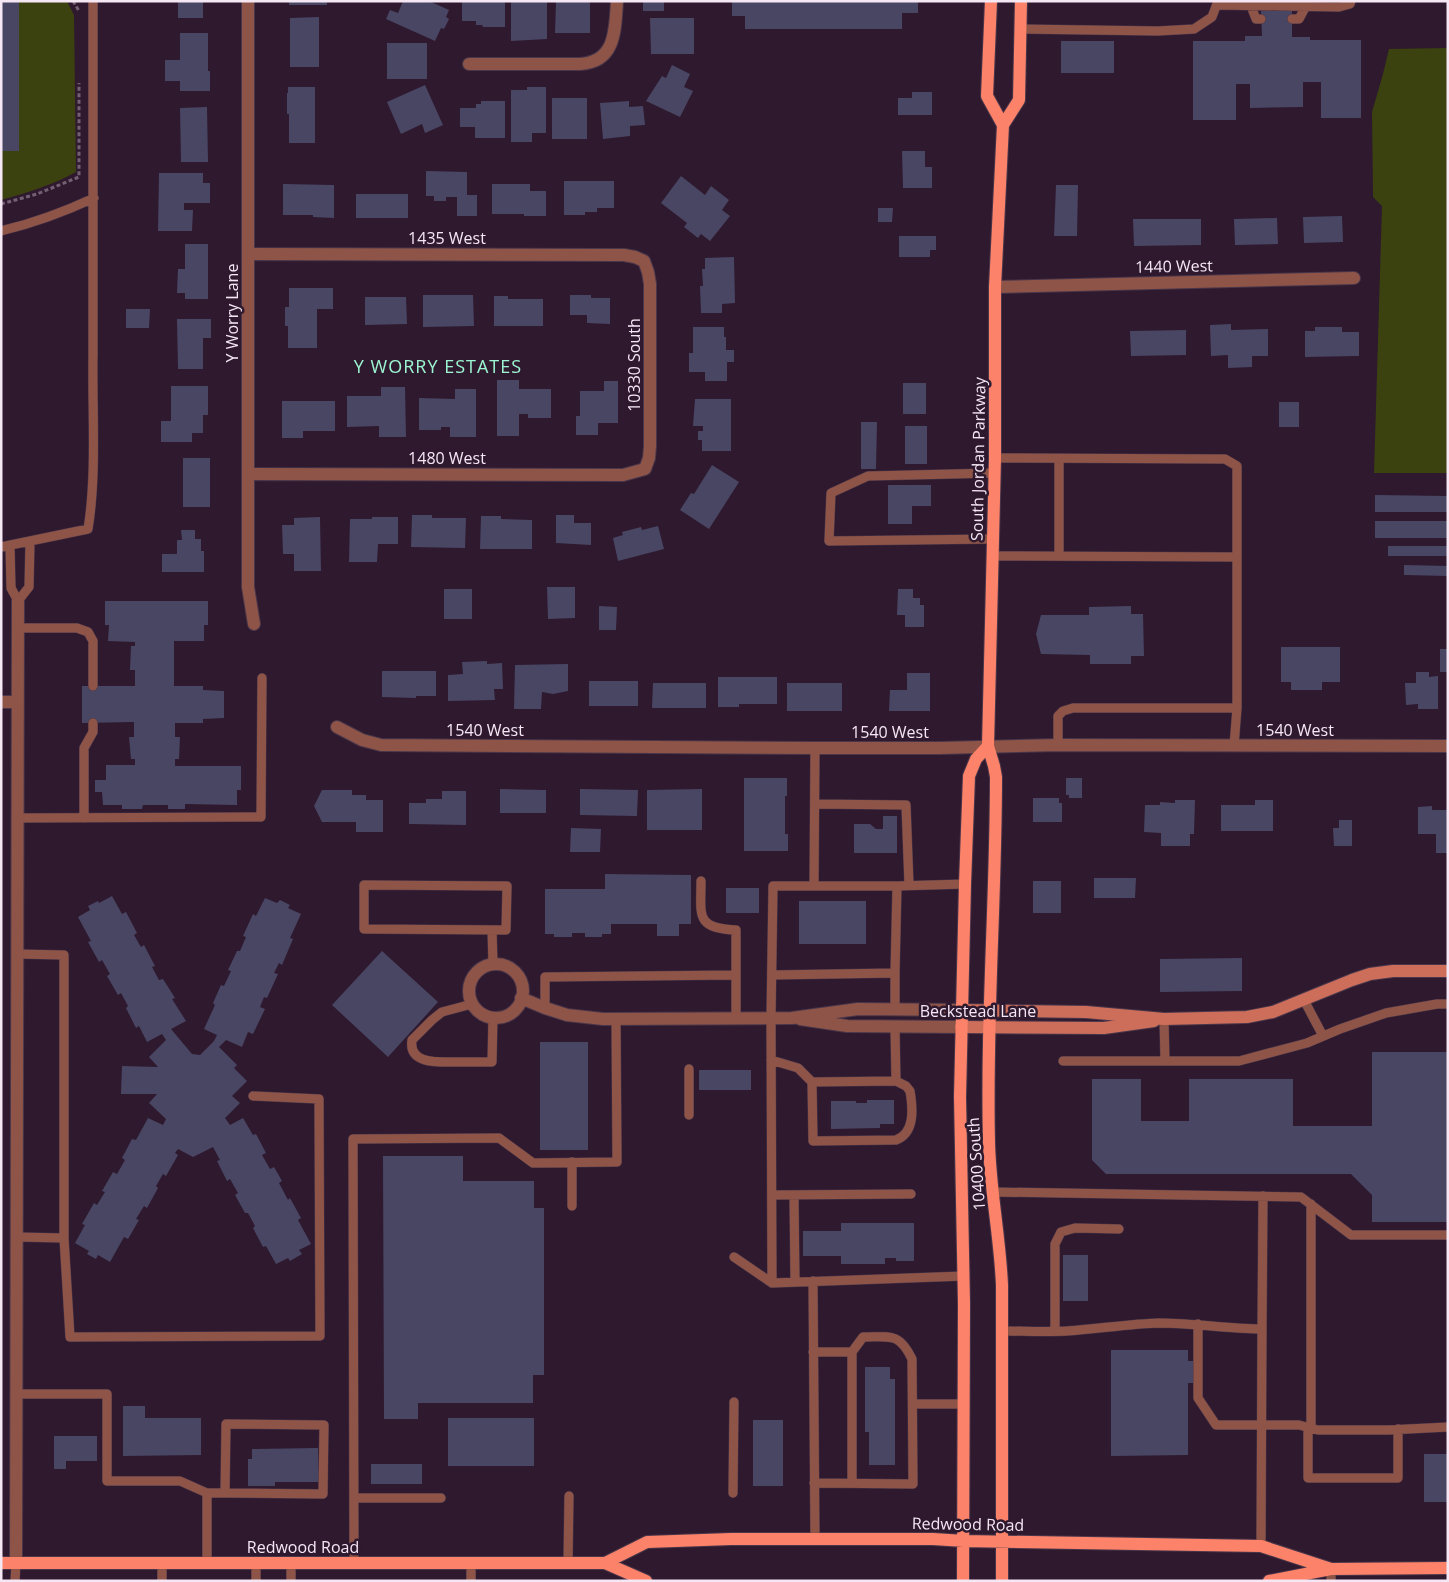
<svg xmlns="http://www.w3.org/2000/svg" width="1449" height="1582" viewBox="0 0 1449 1582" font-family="'Open Sans',sans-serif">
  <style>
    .green { fill: #3b420f }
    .building { fill: #494664 }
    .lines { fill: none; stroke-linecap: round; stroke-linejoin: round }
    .lane-casing { stroke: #4a364a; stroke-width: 10 }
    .street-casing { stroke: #4a364a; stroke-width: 14 }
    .secondary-casing { stroke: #4a364a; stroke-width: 14 }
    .primary-casing { stroke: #4a364a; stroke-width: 14 }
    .path { stroke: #736073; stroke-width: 3; stroke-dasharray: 4 2.5; stroke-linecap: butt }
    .lane { stroke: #8e5447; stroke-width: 9 }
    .street { stroke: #8e5447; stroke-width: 12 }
    .secondary { stroke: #cc6e5a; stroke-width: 12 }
    .primary { stroke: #fc8269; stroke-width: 12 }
    .labels { text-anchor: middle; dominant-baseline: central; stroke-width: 5; stroke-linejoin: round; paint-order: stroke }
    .street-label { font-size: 16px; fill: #f6e7f5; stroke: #2e192e }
    .neighbourhood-label { font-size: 18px; letter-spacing: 1px; fill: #9df6d2; stroke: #2e192e }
  </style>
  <rect width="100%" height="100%" fill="#2e192e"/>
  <path class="green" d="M19 1H67L74 15 76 172C52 185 27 193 1 200V151Z
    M1448 48V473H1374L1382 206 1373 197 1372 112 1383 74 1389 49Z"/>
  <path class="building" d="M1 1H19V151H1Z
    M178 1H203V18H178Z
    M289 1H327V5H289Z
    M403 1H429L449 10 446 17 449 19 444 29 441 28 435 41 386 19 390 10 398 13Z
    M505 1V27H483L482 25H476V21H462V2Z
    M511 1H547V39L511 41Z
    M556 1H590V33H555Z
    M643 1H664V11H643Z
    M732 1H918V13H902V29H745V16H732Z
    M1261 11H1292V37H1310V40H1361V118H1321V82H1303V107L1250 108V84H1236V120H1193V41H1245V36H1262Z
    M319 17V67H290V18Z
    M650 18H694V54H651Z
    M180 33H208V71H210V91H180V81H165V60H180Z
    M1061 41H1114V73H1061Z
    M387 43H427V79H387Z
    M672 65 690 74 684 87 693 91 680 117 646 101 662 76 666 78Z
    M425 85 443 125 425 133 422 124 401 134 387 102Z
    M288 87H315V143H289V114H287V93H288Z
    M527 87H546V133H532V142H511V90H527Z
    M912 92H932V115H898V98H912Z
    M552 98H587V139H552Z
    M481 101H505V138H475V127H460V108H476V104H481Z
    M629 101V107L643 106 645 125 630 126V136L603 139 600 103Z
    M207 107 208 162H181L180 108Z
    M902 151H925V167H932V188H903Z
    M426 171 467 172V195H477V216H457V197H446V201H434V196H426Z
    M159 173H203V183H210V203H184V210H193L192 231H158Z
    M681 176 705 195 711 186 729 200 722 210 730 216 710 241 701 234 698 238 684 227 687 223 661 203Z
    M564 181H614V208H597V212H585V215H564Z
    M283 184 334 185V218L313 217V215H283Z
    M492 184H530V191H546V216H524V214H492Z
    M1056 185H1078L1077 236H1054Z
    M356 194H408V218H356Z
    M878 208H893L892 222H878Z
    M1342 216 1343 242 1304 243 1303 217Z
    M1277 218 1278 244 1235 245 1234 219Z
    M1133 219H1201V245L1134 246Z
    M899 236H936V250H930V257H899Z
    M185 244H208V299H185V293H177L178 269H185Z
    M734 257 735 303 722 304V313H701L700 286H703L702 269H705V258Z
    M289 288H333V309H317V348H288V326H285V307H289Z
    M423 295H473L474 326 423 327Z
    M570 295H591V298H610V324L587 323V315H570Z
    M494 296H508V299H543V326H494Z
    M365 297H406L407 324 365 325Z
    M126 309H150L149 328H126Z
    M177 319H211V338H203V369H178Z
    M1231 324V330L1268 329V356H1252V367L1228 368V355L1211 356 1210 325Z
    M693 327H724V337H726V350H734V362H727V381H705V372H689V353H693Z
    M1315 327H1342V332H1359V356L1305 357V331H1315Z
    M1186 330V355L1131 356 1130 331Z
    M497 380H519V389H551V418H528V414H519V436H497Z
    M604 381H618V423H598V435H576V416H580V391H604Z
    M903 383H926V414H903Z
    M171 386H208V415H203V433H192V442H161V421H171Z
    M381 387H405L406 437H379V426L347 427V396H381Z
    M455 389H476V437H450V427H441V430H419V398L455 399Z
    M695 399H731V451H702V440H698V431H703V426H693Z
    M282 401H335V431H303V438H282Z
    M1279 402H1299V427H1279Z
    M861 422H877L876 469H861Z
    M905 426H927V464H905Z
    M183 458H210V507H183Z
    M712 465 739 482 709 529 680 510 691 493 694 494Z
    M888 485H931V506H912V524H888Z
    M1375 495 1448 496V512H1375Z
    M412 515H432V518H466L465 548 411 547Z
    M556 515H574V523H591V545L556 543Z
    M481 516H501V519L532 520V549H480Z
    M320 517 321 571H294V554H283L282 525H294V518Z
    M372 517H398V544H378L377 562H349L350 519H372Z
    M1375 521H1448V538H1375Z
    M658 526 664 549 618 561 613 538 623 535 622 532 641 527 642 530Z
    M181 530H195V539H201V551H204V572H162V554H177V540H182Z
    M1388 546H1448V556H1388Z
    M1404 565 1448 566V576L1404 575Z
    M547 587H575V618L548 619Z
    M444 589H472V619H444Z
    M898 589H913V598H920V605H924V627H905V615H897Z
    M105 601H208V625H204V641H174V686H203V690L224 691V718L203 719V723H175V737H180L179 759H175V766H241V790H237V805L185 804V809H168V805H143L142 809H122V805H103L102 792H95V780H106V765H135V759H131L129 737H134V722L82 723V686H135V670H130L131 646H135V642L108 641 109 625H105Z
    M599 606 617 607 616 630H599Z
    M1131 606V614H1143L1144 656H1131V664H1090V655L1041 654 1036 634 1041 615H1089V607Z
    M1281 647H1340V682H1322V690H1291V682H1281Z
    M1440 649H1448V672H1440Z
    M487 661V664L502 663 503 689H494L495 700 448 701V675L463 674 462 662Z
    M568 664V691L553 694 542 692 541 709H514L515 665Z
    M382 671H436V696H416V698L382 697Z
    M1416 672H1429V677L1438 676V709H1418V704L1406 705 1405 683H1416Z
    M907 673H930V711H889L890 690H907Z
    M718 677H777V704H739V707H718Z
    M589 681H638V706H589Z
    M653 683H706V708H652Z
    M787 683H842V711H787Z
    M744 778H787V796H785V834H788V851H744Z
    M1066 778H1082V798H1069V795H1066Z
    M500 789 546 790V813H500Z
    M580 789 638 790 637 816 580 815Z
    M702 789V830H647V790Z
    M322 790H352V795H366V800H383V832H356V822H322L314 806Z
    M442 791H466V825L409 824V803H426V799H442Z
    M1033 798H1059V803H1062V822H1033Z
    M1175 800H1195L1194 834H1190V846H1161V833L1144 832 1145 805H1160V802L1175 803Z
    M1255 800H1273V831H1221V805H1255Z
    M1432 806V810H1447L1448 853H1436V834H1418V807Z
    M883 816H897V853H854V824H870L876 829H883Z
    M1339 820H1352V846H1334L1333 828H1339Z
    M571 828 601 829 600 852H570Z
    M605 874 691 875V924H679V936H657V924H611V934H602V937H585V933H572V937H554V934H545V889H605Z
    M1094 878H1136L1135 898H1094Z
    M1033 881H1061V913H1033Z
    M726 888H759V913H726Z
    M112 896 122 914 126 912 137 933 134 935 141 947 144 945 155 966 152 967 159 980 163 979 175 998 172 999 186 1021 171 1029 192 1054 200 1055 214 1041 217 1035 204 1029 215 1005 213 1003 221 985 224 986 231 971 228 970 237 951H240L246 937 243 936 253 914 256 916 265 898 277 903 280 900 290 905 288 908 301 914 290 938 293 939 282 965 279 963 274 973 278 974 267 998 264 997 260 1007 265 1009 253 1034 248 1032 242 1047 226 1040 219 1047 237 1065 234 1068 247 1081 232 1096 240 1103 225 1118 230 1125 243 1118 253 1135 256 1134 266 1153 262 1155 270 1169 274 1167 282 1181 279 1183 288 1200 290 1198 301 1218 298 1220 311 1244 299 1250 302 1254 290 1261 288 1258 276 1264 266 1246 263 1247 253 1228 255 1226 248 1213H245L235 1195 238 1193 230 1179 227 1181 217 1161 220 1160 213 1147 193 1157 178 1149 175 1153 178 1155 166 1176 163 1174 156 1186 158 1188 147 1208 144 1206 136 1219 139 1220 128 1239 124 1237 110 1262 98 1255 96 1259 87 1254 89 1251 75 1243 85 1225 82 1224 94 1203 97 1205 105 1192 102 1191 113 1172 117 1174 125 1160 122 1158 132 1139 136 1140 148 1118 163 1125 166 1119 149 1103 157 1094H121L122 1066 158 1067 149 1057 166 1040 162 1034 147 1042 139 1026 136 1028 126 1008 128 1006 121 993 118 995 107 976 110 974 102 960 99 962 88 942 91 941 78 917 90 910 88 906 98 901 99 903Z
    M799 901H866V944H799Z
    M382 951 438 1002 388 1057 332 1005Z
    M1242 958V991L1160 992V959Z
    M540 1042H588V1150H540Z
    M1372 1052H1448V1222H1372V1195L1351 1174H1106L1092 1160V1079H1141V1121H1189V1079H1293V1126H1372Z
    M699 1070H751V1090H699Z
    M867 1100H894V1124H880V1128L831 1129V1101H856V1103H867Z
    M383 1156H463V1181H534V1208H544V1375H533V1403H418V1419H384Z
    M841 1223H914V1261H896V1258H885V1264H841V1256H803V1231H841Z
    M1063 1255H1088V1301H1063Z
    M1111 1350H1188V1361H1202V1383H1188V1455L1111 1456Z
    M865 1367H890V1379H895V1465H869V1432H865Z
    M123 1406H145V1418H201V1455L123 1456Z
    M448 1418H534V1466H448Z
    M753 1420H783V1486H753Z
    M54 1436H97V1461H66V1469H54Z
    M318 1448 319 1482H275V1486H248V1459H252V1449Z
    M1424 1454H1448V1502H1424Z
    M371 1464H422V1484H371Z"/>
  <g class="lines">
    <g class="lane-casing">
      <path id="lane" d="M1217 5 1339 7 1350 4 1351 1
        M1251 6 1256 19H1261
        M1292 19H1299L1306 6
        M1020 29 1158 31 1194 29 1212 17 1218 1
        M1 231C34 223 64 212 94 198
        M995 458 1225 459 1237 466V708L1234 746
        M1059 459V556
        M993 539 829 541 831 493 868 476 995 473
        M10 546 11 588 18 601 29 587 30 542
        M1 547 88 529C97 474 92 410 93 354 94 237 93 119 93 1
        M993 556 1237 557
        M18 628H77L88 632 93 641V686
        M1058 745V716L1063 711 1073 708H1237
        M815 804 906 805 909 885
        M18 818 261 817 262 678
        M84 818V748L93 732V723
        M701 881C701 916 695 928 736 930V1018
        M364 885 507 886 506 930 364 929Z
        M814 886 815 748
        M492 930 493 964
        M17 954 64 955V1238L70 1337 320 1336 319 1099 253 1096
        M772 975 895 973 897 886 965 884
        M1304 1000 1323 1036
        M472 1004 442 1012 432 1020 412 1040C408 1065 440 1062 457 1062 468 1062 480 1062 492 1062L493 1017
        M545 1008V977L735 975
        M895 1009V973
        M1164 1019 1165 1061
        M895 1027 896 1081
        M771 1060 798 1068 812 1082 896 1081 906 1086 910 1091C913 1109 915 1133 896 1140L813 1141 812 1082
        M1063 1061H1239L1307 1043 1340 1029 1386 1013 1437 1004H1448
        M689 1115V1069
        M993 1192 1301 1197 1351 1235H1448
        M772 1195 911 1194
        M794 1195 795 1282
        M1311 1204V1428
        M572 1206V1162
        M17 1237 64 1238
        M734 1257 772 1283 964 1276
        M813 1281 815 1539
        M772 1283 771 1018 773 886H897
        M1198 1324V1398L1216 1425H1299L1318 1430H1388L1448 1427
        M1262 1329 1263 1196
        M1002 1331C1024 1331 1046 1332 1067 1331 1098 1329 1128 1324 1159 1323 1194 1323 1228 1329 1262 1329L1261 1546
        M1055 1331V1244L1061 1232 1075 1228 1119 1229
        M813 1352H852
        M16 1394H107V1481H180L207 1493V1563
        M913 1404H964
        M1308 1427V1478H1398V1429
        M814 1483 913 1484 912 1359C899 1332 890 1337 863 1337L852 1352V1483
        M207 1493H225L226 1424 324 1425 323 1494 225 1493
        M733 1493 734 1402
        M354 1498H441
        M162 1563V1581
        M256 1563V1581
        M291 1563V1581
        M354 1563 353 1139 499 1138 533 1163 617 1162 616 1019
        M568 1563 569 1496
        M15 1581 16 1563
        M471 1581V1563
        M1331 1581V1569"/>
    </g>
    <g class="street-casing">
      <path id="street" d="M248 1V587L254 624
        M469 64H580C616 62 615 30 617 1
        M995 287 1354 278
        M248 474 623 475 645 469 649 458 650 446V284L648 272 644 261 635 257 624 255 248 254
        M1 702H18
        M337 727 362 740 381 745 815 748H940L1058 745 1448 746
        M469 991a27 27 0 1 1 54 0a27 27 0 1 1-54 0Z
        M521 998 545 1008 567 1015 603 1019 792 1018 858 1009 961 1010
        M800 1019 847 1026 961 1027
        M16 1563 18 601"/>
    </g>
    <g class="secondary-casing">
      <path id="secondary" d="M961 1010 1086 1012 1164 1019 1247 1017 1273 1012 1352 980 1370 974 1393 971H1448
        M961 1027 1104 1028 1154 1021"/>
    </g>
    <g class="primary-casing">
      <path id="primary" d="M991 1 987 96 1003 125
        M1 1563H605L646 1581
        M605 1563 647 1542 731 1539H933L964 1541 1261 1546 1331 1569
        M963 1581 964 1304 960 1097 965 884 969 776 976 759 988 746
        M1002 1581V1285C1000 1237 990 1190 989 1142 986 1020 996 899 996 777L994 766 988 746 995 458V287L1003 125 1019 100 1021 1
        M1269 1581 1331 1569 1448 1568"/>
    </g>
    <path class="path" d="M73 1 79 11
      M1 204 37 194 79 177V83"/>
    <use href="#lane" class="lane"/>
    <use href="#street" class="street"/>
    <use href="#secondary" class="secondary"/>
    <use href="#primary" class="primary"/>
  </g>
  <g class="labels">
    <g class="street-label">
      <text x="447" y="238">1435 West</text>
      <text transform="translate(1174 266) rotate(-1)">1440 West</text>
      <text transform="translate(232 313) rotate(-90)">Y Worry Lane</text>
      <text transform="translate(634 365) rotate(-90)">10330 South</text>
      <text x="447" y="458">1480 West</text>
      <text transform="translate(978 459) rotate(-89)">South Jordan Parkway</text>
      <text x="485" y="730">1540 West</text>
      <text x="1295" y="730">1540 West</text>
      <text x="890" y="732">1540 West</text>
      <text x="978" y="1011">Beckstead Lane</text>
      <text transform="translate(976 1164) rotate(-94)">10400 South</text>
      <text transform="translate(968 1524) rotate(1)">Redwood Road</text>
      <text x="303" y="1547">Redwood Road</text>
    </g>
    <g class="neighbourhood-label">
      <text x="438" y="366">Y WORRY ESTATES</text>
    </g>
  </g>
  <rect width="1449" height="1582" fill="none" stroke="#f6e7f5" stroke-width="5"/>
</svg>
